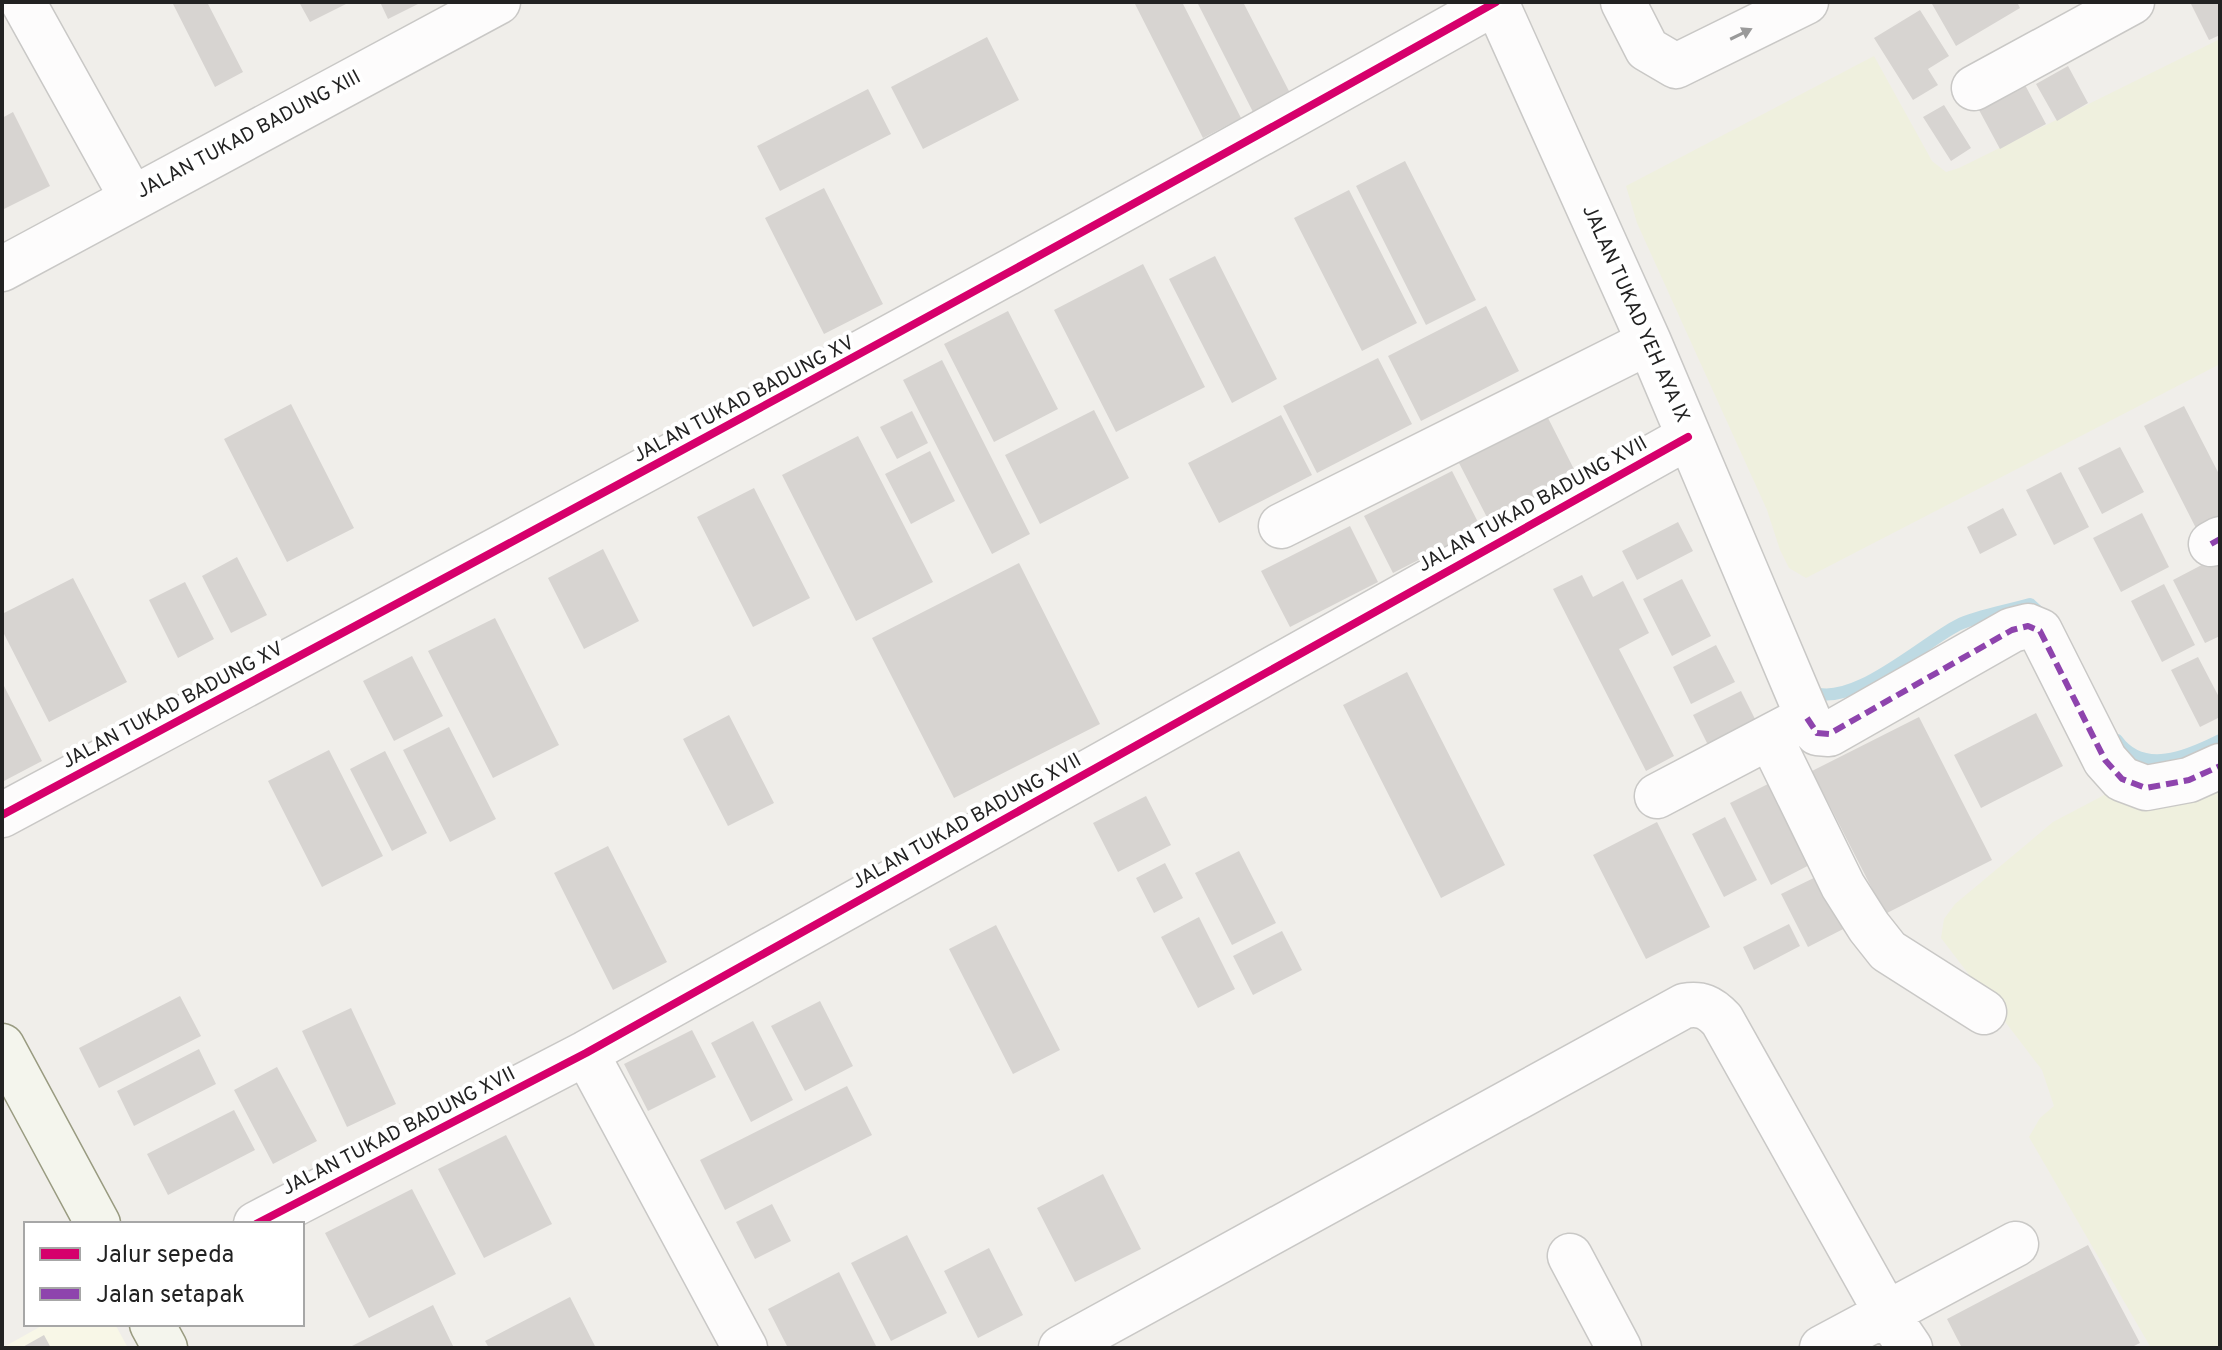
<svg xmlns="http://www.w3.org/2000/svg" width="2222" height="1350" viewBox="0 0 2222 1350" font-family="Overpass,sans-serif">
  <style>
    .education { fill: #f8f7e7 }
    .farmland { fill: #eff0de }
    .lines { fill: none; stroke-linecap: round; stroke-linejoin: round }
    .stream { stroke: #bedae3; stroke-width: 12 }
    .building { fill: #d7d4d1 }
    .street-casing { stroke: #c9c8c6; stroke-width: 47 }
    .secondary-casing { stroke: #999b81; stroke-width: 47 }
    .street { stroke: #fdfcfc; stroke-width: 44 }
    .secondary { stroke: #f4f5ed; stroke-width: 44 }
    .quiet { stroke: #8e44ad; stroke-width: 6; stroke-dasharray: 12 6; stroke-linecap: butt }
    .cycleway-casing { stroke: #fff; stroke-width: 13 }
    .cycleway { stroke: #d6006c; stroke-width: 8 }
    .oneway { fill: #9a9a9a }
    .labels { text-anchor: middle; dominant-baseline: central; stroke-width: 8; stroke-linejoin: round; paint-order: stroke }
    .street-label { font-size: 20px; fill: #222; stroke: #fff }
  </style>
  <rect width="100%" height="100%" fill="#f0eeea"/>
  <path class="education" d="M45 1324H115L128 1348H2Z"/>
  <path class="farmland" d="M2220 39V364L1806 578 1789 568 1780 550 1767 510 1637 223 1626 186 1874 56 1932 161 1946 172 1959 168Z
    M2220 784V1348H2151L2029 1137 2040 1118 2054 1106 2042 1070 1941 938 1944 919 1955 904 2053 822 2108 793Z"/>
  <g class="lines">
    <path class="stream" d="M1808 690C1848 713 1922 643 1958 625 1979 615 2007 611 2030 604L2042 615
      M2117 740C2143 776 2188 756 2220 740"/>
  </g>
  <path class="building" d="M172 2H207L243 72 215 87Z
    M299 2H350L310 22Z
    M380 2H422L388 19Z
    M1134 2H1182L1241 118 1203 138Z
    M1197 2H1243L1290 93 1253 112Z
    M1935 2H2017L2020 8 1956 46 1932 4Z
    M2190 2H2220V35L2209 40Z
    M1920 10 1949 56 1928 69 1938 85 1913 100 1874 38Z
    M987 37 1019 100 923 149 891 87Z
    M2068 66 2088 103 2057 121 2036 84Z
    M2025 85 2046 124 2000 149 1979 110Z
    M868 89 891 134 780 191 757 146Z
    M1944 105 1971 148 1951 161 1923 117Z
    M13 112 50 186 2 210V118Z
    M1405 161 1476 300 1426 325 1356 186Z
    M824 188 883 304 824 334 765 218Z
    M1349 190 1417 323 1362 351 1294 218Z
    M1215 256 1277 379 1232 403 1169 279Z
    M1143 264 1205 387 1116 432 1054 310Z
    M1486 306 1519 371 1421 421 1388 356Z
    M1008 311 1058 409 994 442 944 344Z
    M1378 358 1412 424 1317 473 1283 406Z
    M942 360 1030 534 992 554 903 380Z
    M291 404 354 528 287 562 224 439Z
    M2184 406 2220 476V526L2200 536 2144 426Z
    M1094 410 1129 478 1040 524 1005 455Z
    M912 411 928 443 897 459 880 427Z
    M1281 415 1312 475 1219 523 1188 463Z
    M1548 418 1581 483 1493 529 1459 463Z
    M858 436 933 582 856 621 782 475Z
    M2120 447 2144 492 2102 514 2078 468Z
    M930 451 955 501 911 524 885 474Z
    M1452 471 1481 528 1393 573 1364 516Z
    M2061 472 2089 527 2054 545 2026 490Z
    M754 488 810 598 753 627 697 517Z
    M2003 508 2017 535 1980 554 1967 527Z
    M2142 513 2169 567 2121 592 2093 538Z
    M1678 522 1693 551 1637 580 1622 551Z
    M1350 526 1378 582 1290 627 1261 571Z
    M603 549 639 621 584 649 548 578Z
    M237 557 267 615 231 633 202 576Z
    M2217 557 2220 562V636L2205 643 2173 580Z
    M1019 563 1100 724 954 798 872 638Z
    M1582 575 1593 597 1623 581 1649 633 1619 649 1674 756 1646 771 1553 589Z
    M73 578 127 682 49 722 2 630V614Z
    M1682 579 1711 636 1672 656 1643 599Z
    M185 582 214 639 178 658 149 600Z
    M2164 584 2195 645 2162 662 2131 601Z
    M495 618 559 745 493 778 428 651Z
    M1716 645 1735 682 1691 704 1673 667Z
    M412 656 443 716 394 741 363 681Z
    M2198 657 2220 699V717L2200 727 2171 670Z
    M1407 672 1505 865 1441 898 1343 705Z
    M2 682 42 761 2 782Z
    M1741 691 1762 733 1714 757 1693 715Z
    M2036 713 2063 766 1981 808 1954 755Z
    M729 715 774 803 728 826 683 739Z
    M1919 717 1992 860 1885 914 1812 771Z
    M449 727 496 819 450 842 403 750Z
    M329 750 383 856 322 887 268 781Z
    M385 751 427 833 392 851 350 769Z
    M1778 779 1819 860 1771 885 1730 803Z
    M1146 796 1171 845 1118 872 1093 823Z
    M1725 817 1757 880 1724 897 1692 834Z
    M1657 822 1710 927 1646 959 1593 855Z
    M608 846 667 962 613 990 554 873Z
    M1239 851 1276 923 1232 945 1195 873Z
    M1165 863 1183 898 1154 913 1136 878Z
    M1828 871 1855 923 1808 947 1781 894Z
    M1199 917 1235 989 1198 1008 1161 937Z
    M1789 924 1800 946 1754 970 1743 947Z
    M996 925 1060 1050 1013 1074 949 949Z
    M1282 931 1302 970 1253 995 1233 956Z
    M180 996 201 1036 99 1088 79 1048Z
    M820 1001 853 1066 805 1091 771 1026Z
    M351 1008 396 1104 347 1127 302 1031Z
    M753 1021 793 1100 751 1122 711 1043Z
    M692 1030 716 1077 648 1111 624 1064Z
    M199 1049 216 1084 134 1126 117 1091Z
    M277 1067 317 1141 273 1164 234 1090Z
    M847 1086 872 1135 725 1210 700 1160Z
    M234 1110 255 1150 168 1195 147 1154Z
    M506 1135 552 1224 484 1258 438 1169Z
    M1103 1174 1141 1249 1075 1282 1037 1208Z
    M412 1189 456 1274 369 1318 325 1233Z
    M772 1204 791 1241 755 1259 736 1222Z
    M907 1235 947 1313 891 1341 851 1263Z
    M2088 1245 2140 1343 2130 1348H1962L1947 1319Z
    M989 1248 1023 1315 978 1338 944 1271Z
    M839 1272 877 1348H788L768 1309Z
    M570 1297 596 1348H489L485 1341Z
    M433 1305 454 1348H348Z
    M44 1335 51 1348H21Z"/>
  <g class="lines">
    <g class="street-casing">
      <path id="street" d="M23 2 132 198
        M1496 2 1649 342 1812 727 1817 733 1829 734 2012 630 2028 626 2040 631 2105 760 2122 779 2146 788 2189 780 2220 766
        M1623 2 1647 49 1676 66 1806 2
        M1974 88 2132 2
        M2 269 498 2
        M1281 526 1649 342
        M2211 544 2220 539
        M1770 737 1843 886 1869 927 1888 951 1984 1012
        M1657 796 1794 724
        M2 815C502 548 1002 280 1496 2
        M586 1053 745 1348
        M256 1224 586 1053 1688 437
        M1570 1256 1619 1348
        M1061 1348 1684 1006C1701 1003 1710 1007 1722 1020L1887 1314 1910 1348
        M1822 1348 2016 1244"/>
    </g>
    <g class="secondary-casing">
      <path id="secondary" d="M2 1046 98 1224
        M152 1324 165 1348"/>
    </g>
    <use href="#street" class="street"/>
    <use href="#secondary" class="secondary"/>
    <path class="quiet" d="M2211 544 2220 539
      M1807 718 1817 733 1829 734 2012 630 2028 626 2040 631 2105 760 2122 779 2146 788 2189 780 2220 766"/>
    <g class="cycleway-casing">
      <path id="cycleway" d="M2 815C502 548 1002 280 1496 2
        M256 1224 586 1053 1688 437"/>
    </g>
    <use href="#cycleway" class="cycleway"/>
  </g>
  <defs><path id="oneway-solid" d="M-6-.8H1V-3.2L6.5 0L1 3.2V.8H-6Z" transform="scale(2)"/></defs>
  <use class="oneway" href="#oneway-solid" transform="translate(1741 34) rotate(-26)"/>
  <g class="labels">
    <g class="street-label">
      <text transform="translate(249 135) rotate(-28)">JALAN TUKAD BADUNG XIII</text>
      <text transform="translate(1635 314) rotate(66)">JALAN TUKAD YEH AYA IX</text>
      <text transform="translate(744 400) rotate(-28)">JALAN TUKAD BADUNG XV</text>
      <text transform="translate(1533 505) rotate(-29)">JALAN TUKAD BADUNG XVII</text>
      <text transform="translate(173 706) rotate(-28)">JALAN TUKAD BADUNG XV</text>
      <text transform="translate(967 822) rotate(-29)">JALAN TUKAD BADUNG XVII</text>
      <text transform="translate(399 1132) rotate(-27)">JALAN TUKAD BADUNG XVII</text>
    </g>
  </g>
  <rect width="2222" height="1350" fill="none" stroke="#222222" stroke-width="8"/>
  <rect x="24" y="1222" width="280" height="104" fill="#ffffff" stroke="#a7a7a7" stroke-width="2"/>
  <rect x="40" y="1248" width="40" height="12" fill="#d6006c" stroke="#a7a7a7" stroke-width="2"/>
  <text x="96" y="1262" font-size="24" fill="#222222">Jalur sepeda</text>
  <rect x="40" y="1288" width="40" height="12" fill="#8e44ad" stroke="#a7a7a7" stroke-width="2"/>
  <text x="96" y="1302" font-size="24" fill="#222222">Jalan setapak</text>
</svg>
